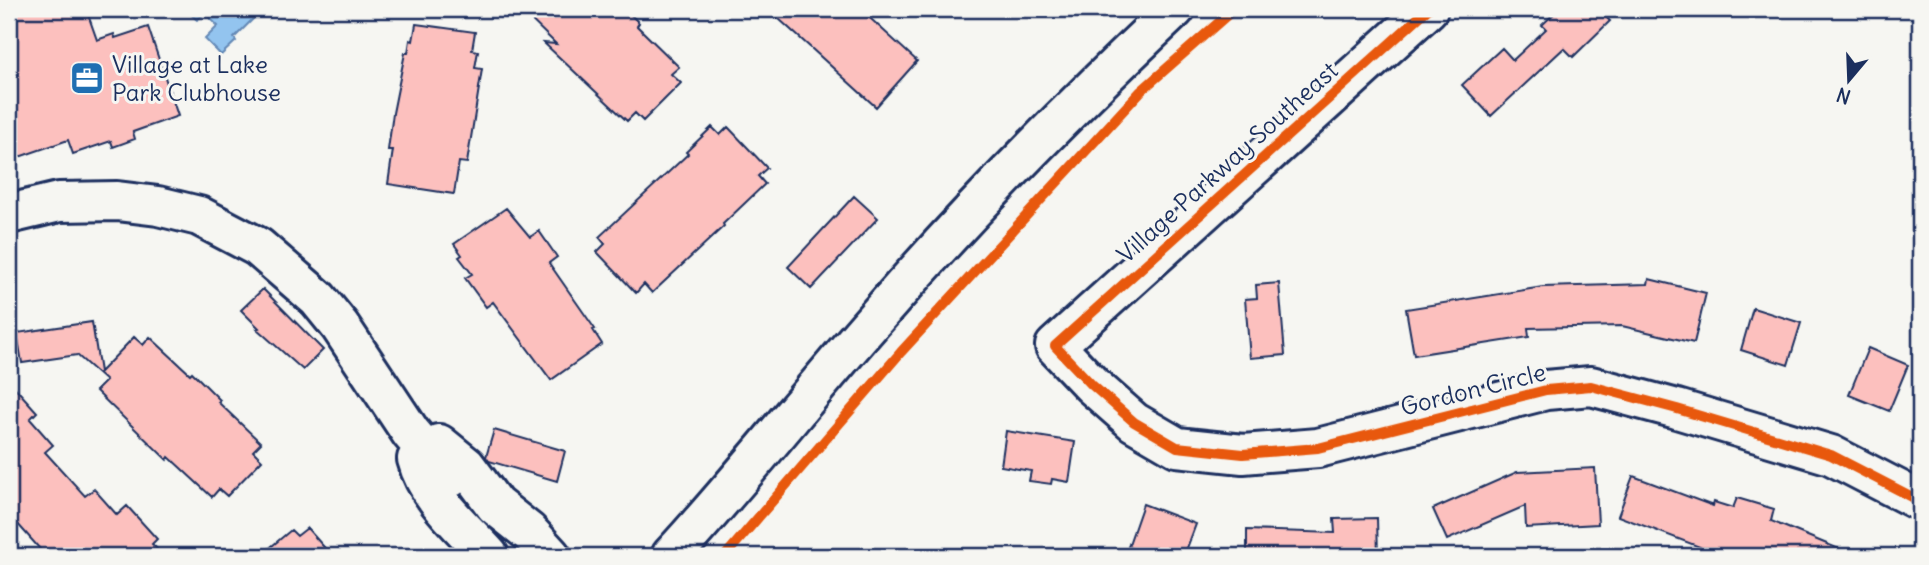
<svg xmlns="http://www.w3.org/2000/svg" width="1929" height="565" viewBox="0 0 1929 565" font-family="Delius,sans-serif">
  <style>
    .water { fill: #93c4ef; stroke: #6388b5; stroke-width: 2 }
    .building { fill: #fcc0be; stroke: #1b2f5e; stroke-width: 2 }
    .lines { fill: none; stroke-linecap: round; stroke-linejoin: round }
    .minor-casing { stroke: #1b2f5e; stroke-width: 44 }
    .minor { stroke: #f6f6f2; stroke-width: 38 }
    .cycleway-casing { stroke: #f6f6f2; stroke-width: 15 }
    .cycleway { stroke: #e8590c; stroke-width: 10 }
    .labels { text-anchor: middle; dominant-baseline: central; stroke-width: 6; stroke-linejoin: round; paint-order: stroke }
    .poi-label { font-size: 24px; fill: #1b2f5e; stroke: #f6f6f2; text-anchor: start }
    .street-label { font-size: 24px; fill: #1b2f5e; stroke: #f6f6f2 }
  </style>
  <rect width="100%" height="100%" fill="#f6f6f2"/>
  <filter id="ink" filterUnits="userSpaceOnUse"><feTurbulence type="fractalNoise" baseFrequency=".0143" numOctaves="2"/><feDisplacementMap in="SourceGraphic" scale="14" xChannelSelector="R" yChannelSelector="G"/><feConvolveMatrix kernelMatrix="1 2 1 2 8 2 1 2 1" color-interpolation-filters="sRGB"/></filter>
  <g filter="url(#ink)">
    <path class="water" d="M185 9H263L234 38 236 41 221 55 205 39 218 26 205 13 197 20Z"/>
    <path class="building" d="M28 9H86L97 40 114 34 115 38 148 27 178 116 133 132 135 139 113 147 111 141 73 154 68 140 19 157 9 126V15Z
      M520 9H625L639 23 637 26 679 67 671 74 681 83 643 121 635 113 627 121 544 43 556 44Z
      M768 9H860L917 61 876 107Z
      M1559 9H1598L1610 21 1573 57 1564 48 1491 116 1462 85 1502 48 1513 60 1546 29 1542 25Z
      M416 24 475 32 472 50 478 51 475 68 482 69 467 163 459 162 454 194 388 184 393 150H388L393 113 405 53H408L410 40 413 41Z
      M712 127 720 135 728 127 767 168 758 176 765 184 723 224 724 226 652 293 644 284 636 293 597 252 605 244 599 237 688 154 686 152Z
      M854 196 878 218 811 289 788 267Z
      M506 208 530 237 539 231 557 257 549 263 595 329 593 330 602 344 551 380 493 302 486 307 465 278 472 274 459 257 462 255 454 244Z
      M1649 279 1706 293 1694 343 1622 326 1528 328 1529 337 1414 355 1406 309 1543 287 1648 284Z
      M1279 283 1285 355 1250 358 1245 299 1257 298 1256 285Z
      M263 289 323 350 303 370 257 329 259 328 241 310Z
      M1753 308 1801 323 1788 365 1741 350Z
      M92 322 100 372 134 337 143 345 150 337 190 374 192 372 220 400 218 402 261 443 253 451 262 460 227 496 219 489 212 497 169 457 167 460 96 391 106 381 77 355 22 363 17 333Z
      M1868 348 1908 365 1889 411 1849 395Z
      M9 381 37 412 30 419 53 445 45 452 85 496 94 489 117 515 127 506 157 539 152 544 164 556H46L9 514Z
      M494 430 565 451 557 481 489 461 486 457Z
      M1006 431 1075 442 1069 482 1052 479 1051 484 1029 481 1031 471 1001 466Z
      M1595 468 1598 524 1526 528 1525 506 1447 540 1433 509 1517 472Z
      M1633 476 1713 506 1714 502 1733 508 1737 498 1774 509 1771 521 1856 556H1697L1700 547 1618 516Z
      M1143 504 1196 524 1184 556H1141L1143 552 1128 547Z
      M1377 518 1378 556H1247V530L1335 533 1334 519Z
      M307 528 332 556H260L291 530 297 536Z"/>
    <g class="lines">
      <g class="minor-casing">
        <path id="minor" d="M1428 9 1055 346 1092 385 1134 422 1177 447 1243 454 1318 448 1546 390 1591 386 1677 409 1831 455 1920 501
          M9 214 59 202 117 201 158 206 199 216 258 247 318 299 340 326 411 433 450 478
          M439 444 466 466 495 505 529 532 551 556
          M417 459C427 498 463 527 489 556
          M671 556C743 478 808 394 879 314 972 207 1072 106 1175 9"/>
      </g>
      <use href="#minor" class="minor"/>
      <g class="cycleway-casing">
        <path id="cycleway" d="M1428 9 1055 346 1092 385 1134 422 1177 447 1243 454 1318 448 1546 390 1591 386 1677 409 1831 455 1920 501
          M725 556 901 352 1141 91 1234 9"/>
      </g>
      <use href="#cycleway" class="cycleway"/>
    </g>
  </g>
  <defs>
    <g id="office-square" transform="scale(1.75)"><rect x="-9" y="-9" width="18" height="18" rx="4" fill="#1f6fb2" stroke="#f6f6f2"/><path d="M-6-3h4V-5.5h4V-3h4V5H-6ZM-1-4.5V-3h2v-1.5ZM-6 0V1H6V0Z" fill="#fff"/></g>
  </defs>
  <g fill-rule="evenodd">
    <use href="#office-square" x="87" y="78"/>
  </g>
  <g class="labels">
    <g class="poi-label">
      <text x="112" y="64">Village at Lake<tspan x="112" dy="28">Park Clubhouse</tspan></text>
    </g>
    <g class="street-label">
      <text transform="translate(1227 162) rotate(-42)">Village Parkway Southeast</text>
      <text transform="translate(1473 389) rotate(-14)">Gordon Circle</text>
    </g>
  </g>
  <rect width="1929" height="565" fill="none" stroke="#f6f6f2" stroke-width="35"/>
  <rect x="18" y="18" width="1894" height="530" fill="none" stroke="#1b2f5e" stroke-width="2.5" filter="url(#ink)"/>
  <g transform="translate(1849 80) rotate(199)" stroke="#f6f6f2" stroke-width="5" paint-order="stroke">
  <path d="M0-5L12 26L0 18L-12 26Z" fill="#1b2f5e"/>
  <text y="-10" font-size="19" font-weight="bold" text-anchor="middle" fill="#1b2f5e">N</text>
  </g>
</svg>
